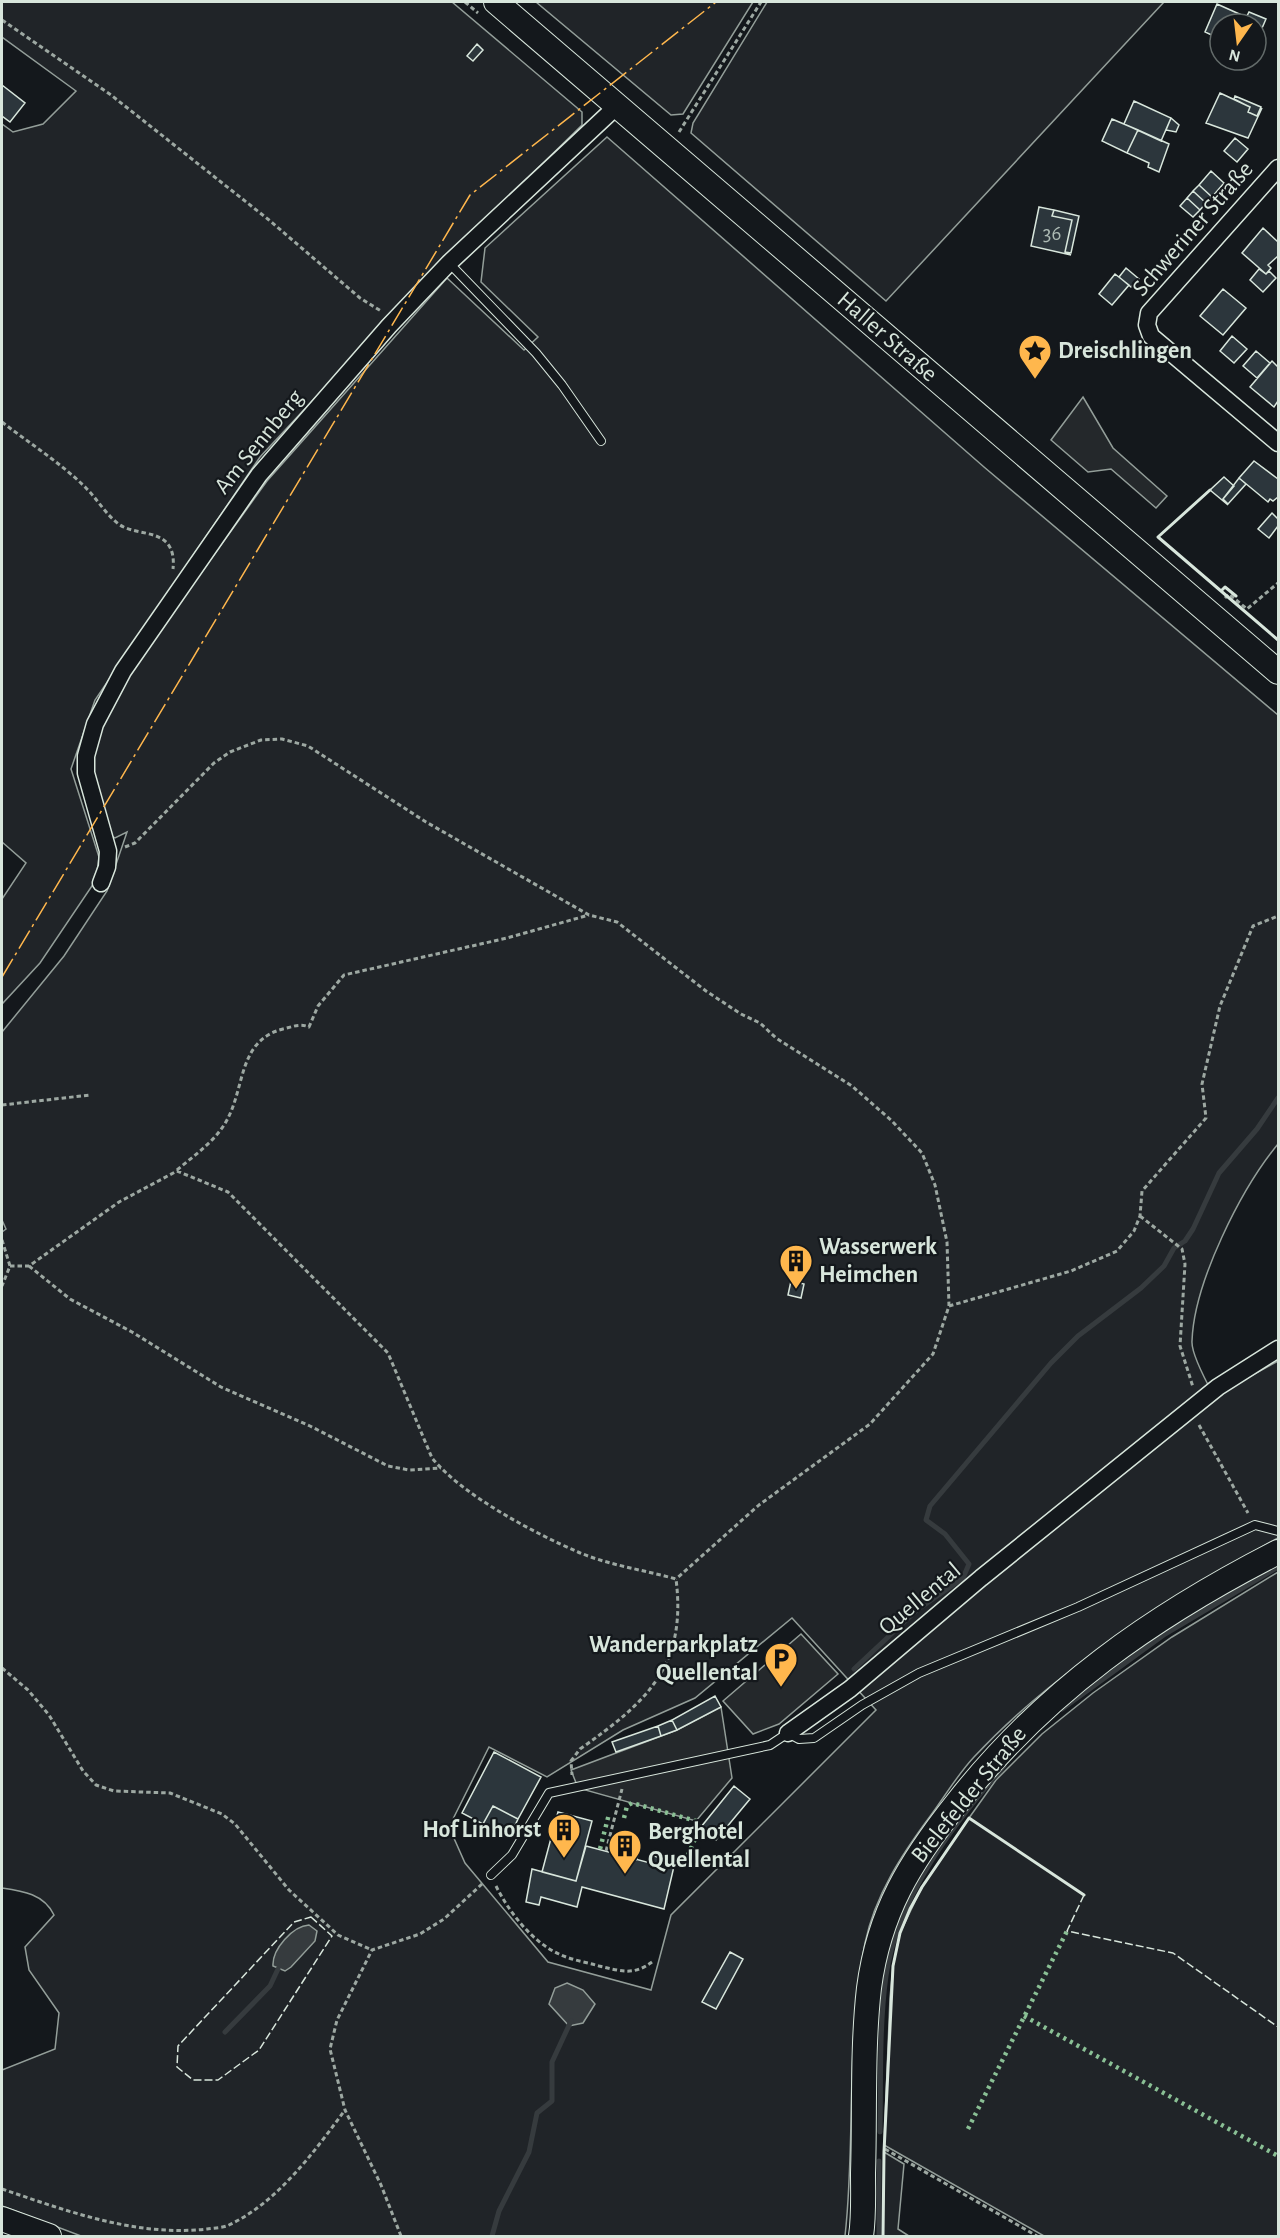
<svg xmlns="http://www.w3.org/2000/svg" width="1280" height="2238" viewBox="0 0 1280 2238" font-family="'Alegreya Sans',sans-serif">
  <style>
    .green { fill: #202428; stroke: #939e99; stroke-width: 1.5; fill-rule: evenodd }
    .parking { fill: #24282b; stroke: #939e99; stroke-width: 1.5 }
    .water { fill: #363b3e; stroke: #939e99; stroke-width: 1.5 }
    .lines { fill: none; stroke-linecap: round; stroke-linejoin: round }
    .stream { stroke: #363b3e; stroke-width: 5 }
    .building { fill: #2c363c; stroke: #d8e6dc; stroke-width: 1.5 }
    .service-casing { stroke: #d8e6dc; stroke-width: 10 }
    .minor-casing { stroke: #d8e6dc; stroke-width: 19 }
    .secondary-casing { stroke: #d8e6dc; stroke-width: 26 }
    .path { stroke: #9da8a2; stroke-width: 3; stroke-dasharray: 4.5 3; stroke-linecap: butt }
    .service { stroke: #14181c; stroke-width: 8 }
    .minor { stroke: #14181c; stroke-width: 16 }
    .secondary { stroke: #14181c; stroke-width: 24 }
    .hedge { stroke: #8ac095; stroke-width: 4.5; stroke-dasharray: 3 4.5; stroke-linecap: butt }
    .fence { stroke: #d8e6dc; stroke-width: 1.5; stroke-dasharray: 8 3; stroke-linecap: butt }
    .wall { stroke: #d8e6dc; stroke-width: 3 }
    .power { stroke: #ffb74d; stroke-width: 1.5; stroke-dasharray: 21 4.5 3 4.5; stroke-linecap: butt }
    .labels { text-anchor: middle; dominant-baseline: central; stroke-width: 4.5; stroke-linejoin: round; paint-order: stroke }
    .number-label { font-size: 21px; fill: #adbab4 }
    .street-label { font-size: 24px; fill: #d8e6dc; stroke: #14181c }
    .poi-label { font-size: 24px; font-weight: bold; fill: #d8e6dc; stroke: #14181c; text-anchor: start }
  </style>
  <rect width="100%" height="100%" fill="#14181c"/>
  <path class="green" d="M2 2H452L582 112V125L384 319 342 369 260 457 95 700 71 769 99 857 96 880 40 963 2 1004V899L26 863 2 842V124L13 132 43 124 76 91 2 37Z
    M536 2H753L683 114 671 115Z
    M767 2H1164L886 301 691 133 693 123Z
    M607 137 984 467 1278 715V1144C1241 1189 1194 1282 1192 1341 1191 1354 1208 1385 1214 1396L1278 1361V1538C1253 1551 1229 1567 1204 1582 1122 1631 1040 1686 974 1757 958 1774 945 1796 931 1815 902 1854 875 1895 865 1943 845 2040 856 2139 845 2236H81L2 2206V2070L55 2049 59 2013 29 1970 25 1947 54 1915C44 1894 23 1891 2 1888V1232L6 1229 2 1220V1032L64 956 107 891 127 832 115 838 109 834 91 771 100 728 116 691 267 481 447 278 524 350 538 337 481 282 485 248ZM792 1618 876 1710 671 1915 651 1990 548 1962 465 1863 449 1827 489 1747 547 1777 623 1730 695 1698Z
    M1278 1572V2236H1044L884 2145 890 1998 893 1966 900 1933 922 1887 969 1818 996 1780 1042 1734 1093 1693 1172 1637Z
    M884 2152 904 2164 898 2229 909 2236H883Z"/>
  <path class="parking" d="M1083 397 1113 448 1167 496 1156 508 1111 469 1088 472 1051 440Z
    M801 1634 838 1674 779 1724 753 1734 723 1701Z
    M721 1707 732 1778 696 1821 578 1788 571 1770 677 1730Z"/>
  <path class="water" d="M309 1925 317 1931 315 1941 291 1967 285 1971 273 1966C272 1949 293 1926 309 1925Z
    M567 1983 583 1990 595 2004 583 2023 569 2026 549 2004 555 1988Z"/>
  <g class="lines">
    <path class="stream" d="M854 1669 917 1610 963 1578 969 1564 945 1534 926 1520 930 1506 1051 1363 1078 1336 1141 1288 1164 1266 1174 1248 1185 1241 1193 1229 1219 1173 1257 1129 1278 1098
      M1062 1709 1165 1634 1278 1567
      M225 2032 270 1986 278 1969
      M880 2132C881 2080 879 2027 886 1976 897 1897 953 1824 1004 1766
      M492 2236 499 2211 529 2152 537 2113 552 2101V2062L571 2021
      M879 2236V2161"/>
  </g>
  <path class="building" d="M1217 4 1246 17 1243 24H1220V39L1205 32Z
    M1249 12 1266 19 1259 35 1256 34V24H1243Z
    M477 44 483 50 473 61 467 56Z
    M2 85 25 103 10 122 2 116Z
    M1220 93 1250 107 1248 112 1257 116 1262 108 1248 138 1206 123Z
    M1235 96 1261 107 1257 116 1248 112 1250 107 1234 99Z
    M1134 101 1171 118 1161 141 1124 124Z
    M1171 118 1179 125 1176 132 1166 130Z
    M1112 119 1138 130 1127 153 1102 141Z
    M1138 130 1169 144 1159 172 1148 167 1149 163 1127 153Z
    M1235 138 1248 149 1237 162 1224 151Z
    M1211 171 1224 183 1212 197 1199 185Z
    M1199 185 1212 197 1206 203 1193 191Z
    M1193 191 1206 203 1200 210 1187 198Z
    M1187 198 1200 210 1193 217 1180 206Z
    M1039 207 1054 210 1052 216 1072 220 1065 252 1071 255 1031 246Z
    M1054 210 1079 216 1071 253 1065 252 1072 220 1052 216Z
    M1263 228 1278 242V256L1268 265 1271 268 1266 274 1242 253Z
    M1126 268 1139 279 1131 287 1119 277Z
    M1259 269 1266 274 1269 271 1276 278 1263 292 1250 280Z
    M1115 274 1129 285 1112 305 1099 294Z
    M1223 289 1246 308 1223 335 1200 316Z
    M1232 336 1247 349 1234 363 1220 351Z
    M1256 351 1270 363 1257 378 1243 366Z
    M1272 361 1278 367V401L1274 407 1250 387Z
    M1254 461 1278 479V497L1273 501 1270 499 1268 502 1239 478Z
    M1224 477 1234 486 1223 499 1228 505 1210 490Z
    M1239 478 1246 484 1228 504 1223 499Z
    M1272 513 1278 519V526L1269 538 1258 529Z
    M791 1281 804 1284 801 1298 788 1295Z
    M715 1696 721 1707 677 1730 672 1720Z
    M672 1720 677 1730 661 1736 658 1726Z
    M658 1726 661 1736 616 1752 612 1742Z
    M494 1752 541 1777 518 1819 493 1806 483 1824 462 1813Z
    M734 1786 750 1799 716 1840 701 1827Z
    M493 1806 518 1819 509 1838 483 1824Z
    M558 1812 592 1821 576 1881 542 1872Z
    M586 1846 650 1863 654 1856 675 1862 664 1909 582 1887 577 1907 541 1897 539 1905 526 1902 532 1869 576 1881Z
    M730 1952 743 1959 716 2009 702 2002Z"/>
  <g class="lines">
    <g class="service-casing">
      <path id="service" d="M449 263 536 353 562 385 601 441
        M491 1875 512 1855 549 1793 770 1745 788 1733 799 1739 814 1738 862 1705 919 1673 1078 1607 1255 1525 1278 1531"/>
    </g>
    <g class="minor-casing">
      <path id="minor" d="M1278 168 1149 313 1147 325 1151 336 1278 443
        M101 883 107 867 108 851 86 773V756L95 724 123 671 259 475 389 326 449 263 617 106
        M788 1733 850 1689 981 1578 1218 1387 1278 1349"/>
    </g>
    <g class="secondary-casing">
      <path id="secondary" d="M496 2 1278 672
        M2 2219 49 2236
        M861 2236C864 2216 863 2194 863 2173 865 2112 862 2049 869 1988 879 1912 910 1862 957 1803 1045 1691 1153 1616 1278 1552"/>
    </g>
    <path class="path" d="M465 2 478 13
      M2 20 111 95 269 220 360 298 381 311
      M679 132 761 2
      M2 422C29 443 61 463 86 488 98 500 106 515 120 525 134 534 156 531 167 543 173 550 174 559 173 569
      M1225 598 1229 594 1247 609 1278 583
      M125 847 135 843 214 763 230 752 261 740 282 739 308 746 426 822 589 915 617 922 706 991 741 1014 760 1023 776 1038 852 1086 892 1121 922 1153 935 1185 947 1242 949 1306 933 1354 870 1424 759 1505 676 1579
      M2 1105 90 1095
      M177 1170C196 1154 217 1140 228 1118 245 1085 239 1040 283 1029 292 1027 300 1023 309 1027L318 1006 344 975 507 938 589 915
      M1140 1216 1182 1249 1185 1264 1180 1346 1193 1387
      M2 1240 10 1266 2 1286
      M10 1266H29L119 1202 177 1171 228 1192 388 1353 432 1458C462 1495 534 1533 578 1552 608 1565 644 1570 676 1579 687 1666 647 1702 580 1749L571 1761 572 1775
      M29 1266 70 1299 132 1332 221 1387 310 1426 388 1466 409 1470 441 1468
      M949 1306 1071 1271 1117 1251 1134 1231 1140 1216 1142 1191 1206 1118 1202 1084 1220 1006 1253 926 1278 916
      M1199 1425 1248 1513
      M2 1668 28 1690 49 1715 83 1771 96 1785 114 1791 170 1793 222 1814 235 1824 289 1890 338 1935 372 1950
      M606 1851 622 1789
      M496 1886C509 1912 532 1942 559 1954 571 1960 586 1962 599 1966 621 1971 633 1976 652 1962
      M885 2149 1037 2236
      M2 2189C67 2211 136 2237 207 2229 213 2228 223 2228 229 2225 278 2202 314 2152 345 2110
      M401 2236 381 2185 345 2110 330 2049 337 2020 372 1950 420 1934 444 1919 482 1884"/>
    <use href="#service" class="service"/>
    <use href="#minor" class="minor"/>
    <use href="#secondary" class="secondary"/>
    <path class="hedge" d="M624 1818 627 1806 632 1803 696 1821 700 1828 682 1868
      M600 1849 609 1814
      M1024 2016 1278 2156
      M968 2129 1067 1931"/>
    <path class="fence" d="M1084 1895 1067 1931 1173 1953 1278 2027
      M311 1917 332 1936 259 2050 218 2080H193L177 2067 178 2046 294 1922Z"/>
    <path class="wall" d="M1210 490 1158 537 1221 591 1225 587 1236 596
      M1221 591 1278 640
      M628 1857 630 1850 638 1852 636 1859
      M883 2236 884 2152 893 1966 900 1933 910 1909 922 1887 969 1818 1084 1895"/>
    <path class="power" d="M2 977 470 195 716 2"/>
  </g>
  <defs>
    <g id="sight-pin" transform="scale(1.725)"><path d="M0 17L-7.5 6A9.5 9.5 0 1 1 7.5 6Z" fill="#ffb74d" stroke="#14181c"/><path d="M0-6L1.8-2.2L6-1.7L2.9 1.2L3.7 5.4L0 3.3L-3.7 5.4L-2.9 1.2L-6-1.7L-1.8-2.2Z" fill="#111"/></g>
    <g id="building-pin" transform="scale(1.725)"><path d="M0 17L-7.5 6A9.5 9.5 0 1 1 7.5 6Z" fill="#ffb74d" stroke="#14181c"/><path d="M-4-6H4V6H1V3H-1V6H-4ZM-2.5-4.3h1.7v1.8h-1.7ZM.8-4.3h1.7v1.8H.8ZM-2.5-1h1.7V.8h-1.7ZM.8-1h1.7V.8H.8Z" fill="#111"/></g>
    <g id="parking-pin" transform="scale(1.725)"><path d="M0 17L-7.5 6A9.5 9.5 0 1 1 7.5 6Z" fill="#ffb74d" stroke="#14181c"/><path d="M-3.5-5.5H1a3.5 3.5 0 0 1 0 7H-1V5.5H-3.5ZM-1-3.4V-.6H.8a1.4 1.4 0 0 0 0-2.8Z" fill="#111"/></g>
  </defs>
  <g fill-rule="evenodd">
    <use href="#sight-pin" x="1035" y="351"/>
    <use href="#building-pin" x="796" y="1261"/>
    <use href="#parking-pin" x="781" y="1659"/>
    <use href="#building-pin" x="564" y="1830"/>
    <use href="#building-pin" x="625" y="1846"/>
  </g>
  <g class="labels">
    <g class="number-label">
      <text x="1052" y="233">36</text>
    </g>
    <g class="street-label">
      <text transform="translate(1193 229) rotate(-49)">Schweriner Straße</text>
      <text transform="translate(887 337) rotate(41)">Haller Straße</text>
      <text transform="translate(259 442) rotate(-51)">Am Sennberg</text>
      <text transform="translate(920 1599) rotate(-40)">Quellental</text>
      <text transform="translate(969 1795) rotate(-51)">Bielefelder Straße</text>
    </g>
    <g class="poi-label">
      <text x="1058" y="351">Dreischlingen</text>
      <text x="819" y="1247">Wasserwerk<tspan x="819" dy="28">Heimchen</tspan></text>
      <text x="758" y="1645" text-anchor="end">Wanderparkplatz<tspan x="758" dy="28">Quellental</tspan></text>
      <text x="541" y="1830" text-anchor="end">Hof Linhorst</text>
      <text x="648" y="1832">Berghotel<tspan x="648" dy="28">Quellental</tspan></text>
    </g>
  </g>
  <rect width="1280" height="2238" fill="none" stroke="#d8e6dc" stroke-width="6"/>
  <g transform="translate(1238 42) rotate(194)"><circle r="28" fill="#14181c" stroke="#626a69" stroke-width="1.5"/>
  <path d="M0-4.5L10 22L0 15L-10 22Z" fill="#ffb74d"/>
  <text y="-9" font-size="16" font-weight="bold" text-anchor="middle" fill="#d8e6dc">N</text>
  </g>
</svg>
